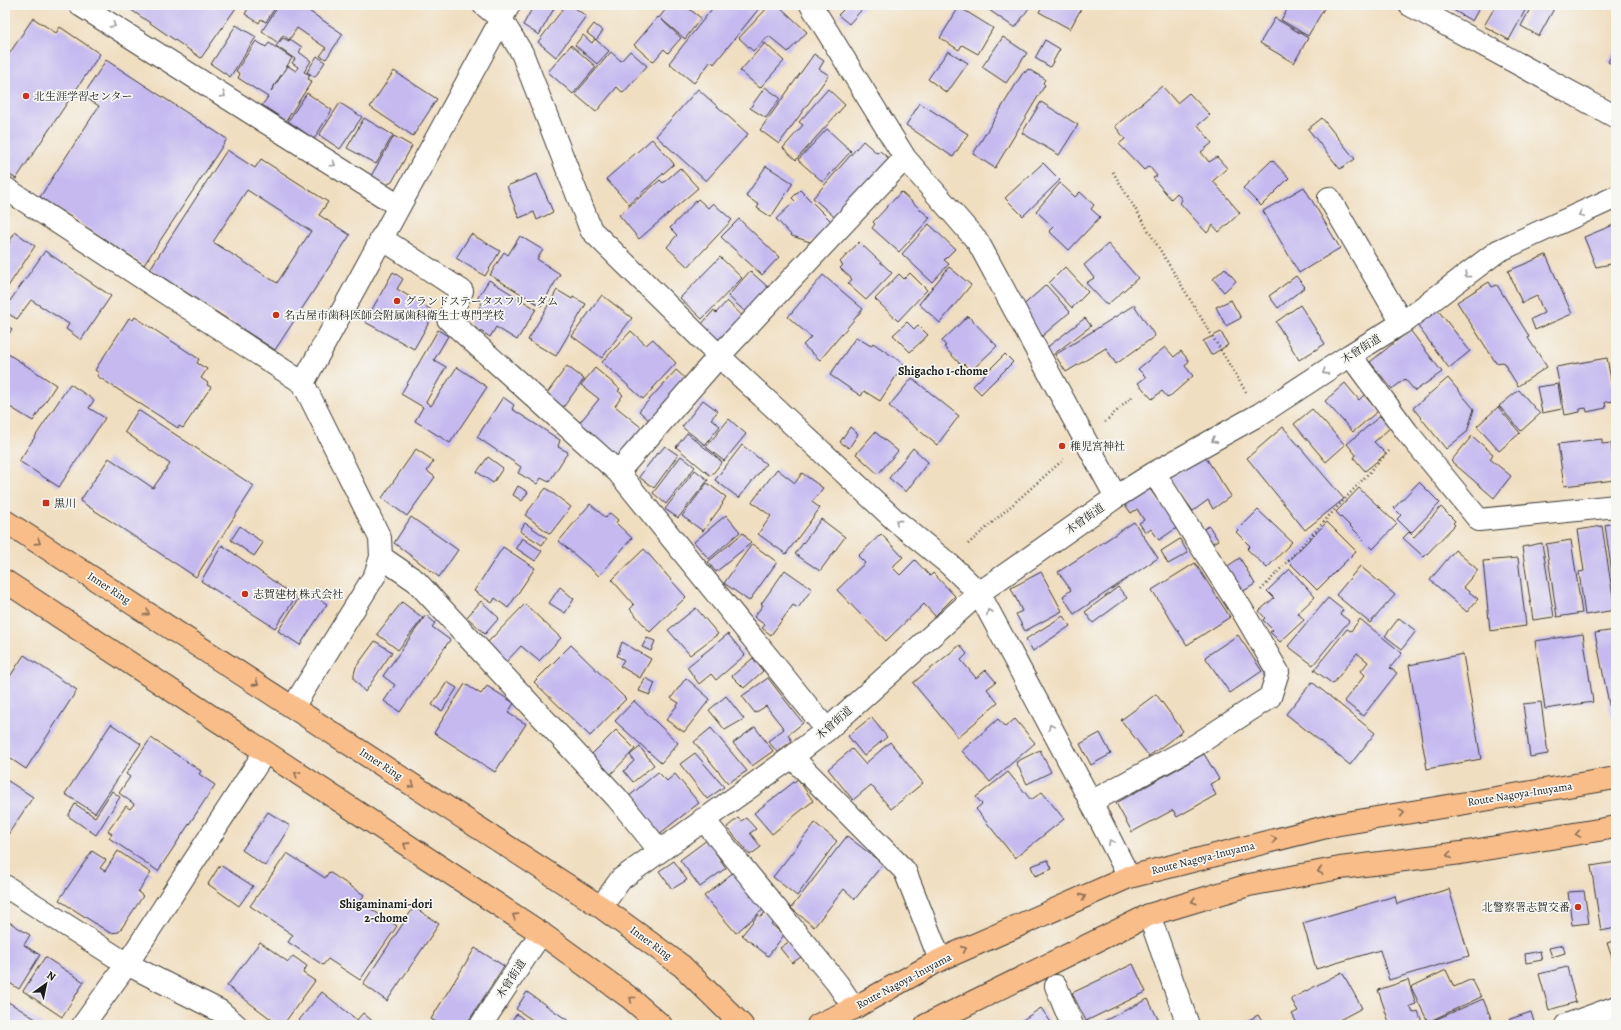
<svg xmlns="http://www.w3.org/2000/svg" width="1621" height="1030" viewBox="0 0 1621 1030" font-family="Alegreya,'Noto Serif JP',serif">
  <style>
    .building { fill: #c5b9f0; fill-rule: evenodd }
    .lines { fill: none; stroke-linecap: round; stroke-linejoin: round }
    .minor-casing { stroke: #3c3935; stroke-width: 24 }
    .major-casing { stroke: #3c3935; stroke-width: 24 }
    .path { stroke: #3c3935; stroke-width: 2.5; stroke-dasharray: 1 3; stroke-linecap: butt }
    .minor { stroke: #fff; stroke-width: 22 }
    .major { stroke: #f8bd89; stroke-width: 22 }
    .oneway { stroke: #999 }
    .oneway2 { stroke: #8a6c52 }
    .poi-dot { fill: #c8321e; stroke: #f6f6f2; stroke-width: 1.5 }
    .labels { text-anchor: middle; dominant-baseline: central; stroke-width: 3.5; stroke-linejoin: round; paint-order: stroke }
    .poi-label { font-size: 11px; fill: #1c1c1c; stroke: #f6f6f2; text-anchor: start }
    .street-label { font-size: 11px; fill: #1c1c1c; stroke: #f6f6f2 }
    .neighbourhood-label { font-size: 12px; font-weight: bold; fill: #1c1c1c; stroke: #f6f6f2 }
  </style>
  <rect width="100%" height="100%" fill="#f6f6f2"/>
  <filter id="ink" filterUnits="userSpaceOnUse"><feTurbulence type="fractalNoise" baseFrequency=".025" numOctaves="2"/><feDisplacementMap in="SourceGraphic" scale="8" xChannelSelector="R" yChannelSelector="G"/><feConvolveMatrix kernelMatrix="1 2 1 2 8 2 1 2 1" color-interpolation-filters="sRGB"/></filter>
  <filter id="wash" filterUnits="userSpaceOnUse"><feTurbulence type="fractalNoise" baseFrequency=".012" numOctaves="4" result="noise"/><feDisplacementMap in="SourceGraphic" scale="16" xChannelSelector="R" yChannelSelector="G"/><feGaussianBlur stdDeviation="0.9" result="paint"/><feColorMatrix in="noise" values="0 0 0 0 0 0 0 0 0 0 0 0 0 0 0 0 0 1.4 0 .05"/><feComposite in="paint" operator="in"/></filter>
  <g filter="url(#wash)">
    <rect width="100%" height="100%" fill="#f0dec0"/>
    <g id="blocks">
      <path class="building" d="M124 5H238L201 58Z
        M250 5H277L266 22 261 19 259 23 245 14Z
        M279 5H300L343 34 326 59 320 56 326 48 297 28 289 40 283 35 278 43 262 31Z
        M534 5H556L539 35 523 25Z
        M566 5H571L586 16 556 57 538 42Z
        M669 5H684L701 18 685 39 661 19 681 38 668 53 664 49 653 62 634 45 658 17 659 18Z
        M715 5 761 6 714 64 711 61 694 83 669 63Z
        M770 5H778L807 32 788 52 769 36 753 51 739 38Z
        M848 5H866L849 24 838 15Z
        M982 5H1031L1015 28Z
        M1043 5H1083L1070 29 1039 12Z
        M1290 5H1326L1308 36 1281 20Z
        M1450 5H1481L1472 21 1448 7Z
        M1496 5H1528L1509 40 1484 26Z
        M1532 5H1556L1539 36 1521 26Z
        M959 7 993 28 978 54 962 45 959 50 940 38Z
        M33 18 56 33 60 27 100 54 16 179 5 172V60Z
        M1275 18 1308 38 1294 63 1260 43Z
        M594 24 603 31 596 40 587 33Z
        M236 25 256 37 230 77 211 64Z
        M583 35 592 43 595 39 609 51 597 64 575 45Z
        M1003 37 1027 53 1006 83 982 67Z
        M283 38 289 41 290 39 302 47 299 52 311 61 304 72 310 75 308 79 312 81 286 121 262 105 268 97 238 78 240 74 236 71 256 41 266 47 269 43 292 58 271 91 288 66 296 71 298 67 292 63 295 59 276 46Z
        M1045 40 1060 49 1050 67 1035 58Z
        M765 43 784 61 760 88 740 71Z
        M571 45 596 67 573 94 548 72Z
        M1616 47V66L1608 62Z
        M630 51 647 66 623 93 617 87 596 112 575 94 611 52 621 61Z
        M948 51 968 63 947 93 928 79Z
        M814 54 824 61 819 69 829 75 779 144 760 130Z
        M317 56 325 62 315 77 307 72Z
        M106 60 227 139 144 265 40 197 99 106 83 96Z
        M1028 69 1045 79 1043 83 1045 85 995 168 973 154 1024 71 1025 73Z
        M394 71 437 99 413 136 370 107Z
        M1162 86 1177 103 1189 93 1210 115 1198 125 1212 143 1201 152 1209 162 1217 157 1227 168 1213 181 1240 213 1219 232 1213 225 1207 233 1180 203 1182 200 1177 193 1171 199 1153 178 1157 176 1149 166 1144 170 1119 144 1125 139 1115 126Z
        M765 87 780 98 766 118 750 108Z
        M698 89 748 134 706 181 656 136Z
        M828 89 845 105 796 160 783 148 803 125 799 122Z
        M307 93 332 110 314 139 288 121Z
        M1041 102 1078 125 1059 155 1022 133Z
        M340 103 362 117 340 149 319 135Z
        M920 103 968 134 953 157 906 125Z
        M364 118 393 135 376 164 347 148Z
        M1322 118 1355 159 1340 169 1308 129Z
        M827 129 851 151 823 182 798 160Z
        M394 136 412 146 392 182 386 185 371 176Z
        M652 139 674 164 629 204 606 179Z
        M863 141 877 153 880 151 892 161 839 221 813 198Z
        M227 150 255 168 261 159 328 202 319 215 350 235 275 350 150 269ZM247 190 311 231 277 283 213 242Z
        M1272 160 1289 178 1261 206 1243 188Z
        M1043 163 1060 180 1023 216 1005 198Z
        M766 166 793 183 771 217 757 208 759 205 746 196Z
        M680 168 698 188 639 239 619 215 660 180 663 183Z
        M537 174 553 212 537 220 534 212 519 218 507 186Z
        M1060 183 1075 197 1080 192 1094 205 1091 209 1100 217 1069 250 1049 231 1053 227 1036 211Z
        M1304 187 1340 248 1299 273 1263 211Z
        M800 190 835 225 817 242 813 239 810 242 792 236 776 219 795 201 792 198Z
        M901 192 930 218 899 252 872 228 875 224 873 222Z
        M698 199 708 208 713 203 732 220 688 267 667 247 677 235 670 228Z
        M739 219 779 257 762 275 721 237Z
        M929 224 955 249 944 260 949 264 932 282 902 254Z
        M1616 224V263L1596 267 1584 237Z
        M15 232 35 246 5 291V241L9 243Z
        M471 234 500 251 485 276 456 258Z
        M520 236 543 250 537 259 560 274 541 306 490 275 504 252 508 255Z
        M859 242 892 273 866 300 848 284 852 279 840 268 843 265 840 262Z
        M1108 244 1138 278 1107 305 1086 283 1094 278 1084 265Z
        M45 251 111 296 81 340 66 329 69 324 31 300 17 319 5 312V308Z
        M1546 255 1572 314 1535 330 1531 319 1544 313 1537 296 1522 303 1508 271Z
        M720 257 742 278 702 319 680 298Z
        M949 267 971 285 940 323 919 304Z
        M1065 267 1088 292 1072 308 1049 283Z
        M1225 268 1236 281 1224 292 1213 279Z
        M750 271 769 288 752 318 728 296Z
        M393 272 403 279 397 289 435 312 414 349 365 322Z
        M910 273 927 290 898 321 875 299 899 274 904 279Z
        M823 275 863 309 820 360 803 345 811 337 788 317Z
        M1296 276 1305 287 1278 308 1269 296Z
        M489 280 536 309 517 340 496 327 490 337 469 324 482 303 477 299Z
        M1489 282 1492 287 1497 285 1529 336 1528 338 1547 367 1518 386 1503 362 1496 363 1457 302Z
        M1046 285 1070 312 1041 337 1018 310Z
        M557 290 572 299 573 297 586 304 556 356 528 340Z
        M602 295 632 318 602 358 572 336Z
        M1231 300 1241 318 1226 326 1216 307Z
        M727 301 750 323 726 349 700 326 714 310 716 313Z
        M1134 305 1155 336 1116 364 1106 348 1066 372 1055 355Z
        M1300 305 1325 344 1299 360 1276 322Z
        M1437 309 1470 351 1449 368 1417 325Z
        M968 316 997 346 971 371 964 364 962 366 944 347 946 346 942 341Z
        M135 317 199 359 197 363 207 369 201 378 208 383 207 385 211 387 183 428 179 426 178 428 97 376 99 373 95 370 129 318 133 320Z
        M1085 318 1091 326 1046 360 1041 352Z
        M907 322 914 329 918 325 928 335 910 352 893 335Z
        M5 325 12 329 5 340Z
        M438 330 448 336 434 360 446 367 426 402 431 406 457 367 487 387 450 443 415 421 423 407 401 394Z
        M1410 330 1442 372 1415 391 1405 379 1392 389 1370 362Z
        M631 331 646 345 653 339 676 363 643 399 602 362Z
        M1221 332 1228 345 1211 355 1203 341Z
        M856 337 871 346 873 343 904 364 880 401 864 391 861 396 830 375Z
        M1165 347 1174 357 1181 351 1189 361 1185 366 1193 376 1168 398 1162 391 1152 399 1138 383 1146 377 1138 369Z
        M5 352 56 385 33 421 5 404Z
        M1005 354 1013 362 981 394 973 386Z
        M1607 358 1615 401 1605 402 1606 408 1587 412 1586 408 1580 409V412L1565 415 1556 367Z
        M567 366 584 379 559 413 542 400Z
        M595 368 620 389 618 391 623 395 615 406 642 428 623 463 577 426 599 399 581 385Z
        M676 370 685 378 652 423 639 411Z
        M912 378 959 416 937 445 889 406Z
        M1448 378 1474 409 1467 432 1446 449 1413 408Z
        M1345 383 1359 400 1364 395 1378 411 1353 432 1325 401Z
        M70 384 94 400 89 408 105 418 59 487 19 461Z
        M1558 384 1562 409 1542 413 1537 387Z
        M1519 390 1540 414 1521 431 1499 406Z
        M503 397 514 405 512 409 560 440 558 447 568 452 549 482 541 478 537 484 518 473 521 467 477 437Z
        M703 400 718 411 711 419 720 426 705 445 682 427Z
        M1498 407 1520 433 1499 451 1477 426Z
        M1312 409 1345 445 1326 462 1294 424Z
        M138 410 254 486 196 577 80 501 109 458 153 488 170 464 125 432Z
        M1380 416 1390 428 1374 442 1386 454 1365 471 1354 458 1356 455 1347 444Z
        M729 419 746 434 724 461 706 447Z
        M850 427 858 434 849 448 840 442Z
        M1283 427 1344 499 1305 530 1247 458Z
        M875 432 898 451 878 474 856 454Z
        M687 433 722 462 711 476 676 447Z
        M1472 436 1493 454 1490 459 1511 476 1494 498 1451 461Z
        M1602 439V444L1611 443 1615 480 1564 486 1558 444Z
        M742 445 766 464 739 498 715 480Z
        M665 446 678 455 654 488 639 477 658 452 659 453Z
        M913 448 928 462 906 492 889 478Z
        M416 449 434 461 427 471 435 477 407 516 382 498Z
        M1204 455 1231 496 1213 509 1208 500 1193 511 1169 478Z
        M681 456 695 467 666 504 653 493Z
        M488 457 503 468 493 483 477 472Z
        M777 469 795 483 802 473 823 488 812 502 820 508 786 554 758 534 771 516 752 502Z
        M695 470 708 480 678 518 665 509Z
        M1419 482 1440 503 1411 533 1397 519 1401 515 1394 508Z
        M707 483 726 497 722 503 723 504 703 531 682 516Z
        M518 486 528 492 522 501 513 495Z
        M546 488 571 507 550 534 525 515Z
        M1149 488 1178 527 1159 540 1151 529 1146 533 1139 523 1144 520 1137 509 1131 513 1125 505Z
        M1359 488 1397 524 1373 549 1336 512Z
        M590 504 606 518 610 513 618 520 616 523 632 538 599 576 559 541Z
        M1441 507 1455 521 1453 523 1455 525 1424 557 1403 538 1409 532 1414 537Z
        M1258 510 1292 542 1267 568 1247 549 1250 546 1236 532Z
        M726 515 740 532 709 559 694 542Z
        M411 517 458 550 439 577 394 543Z
        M821 519 845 537 820 571 795 554Z
        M1134 522 1158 558 1074 614 1063 596 1071 590 1058 572Z
        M1327 522 1356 551 1317 590 1288 561Z
        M525 523 547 538 542 545 520 531Z
        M1616 523V594H1615L1605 525Z
        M240 526 263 543 254 556 231 540Z
        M1209 526 1218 540 1209 545 1200 531Z
        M1602 526 1615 610 1585 615 1579 572 1584 571 1578 530Z
        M743 533 751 543 716 572 708 562Z
        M881 534 903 557 892 567 900 575 915 560 930 576 933 573 955 596 935 616 924 604 886 641 837 590 865 563 858 556Z
        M522 538 542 551 535 561 516 548Z
        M1180 539 1188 553 1168 564 1161 551Z
        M1571 540 1582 613 1557 617 1546 544Z
        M1542 543 1554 617 1533 620 1522 547Z
        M752 544 777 562 749 601 724 583Z
        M222 545 296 597 275 628 201 581Z
        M503 547 535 568 508 608 495 598 492 603 474 591Z
        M644 549 686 597 650 632 630 609 634 605 612 580Z
        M1455 550 1478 570 1463 587 1478 599 1467 612 1430 580Z
        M1240 558 1255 584 1242 592 1226 567Z
        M1518 558 1526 626 1490 631 1483 561Z
        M1195 563 1230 617 1187 645 1152 590Z
        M1360 566 1395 595 1370 623 1336 595Z
        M1290 569 1315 597 1298 613 1304 620 1280 642 1270 632 1273 630 1263 620 1265 618 1259 611 1274 598 1267 591Z
        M785 570 812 589 798 608 793 605 771 635 762 628 765 625 754 617 763 605 761 604Z
        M1041 572 1062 611 1025 631 1016 614 1022 611 1011 588Z
        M560 587 574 599 565 613 549 603Z
        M1118 587 1127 598 1093 623 1085 612Z
        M304 590 327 604 300 645 278 631Z
        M1328 598 1343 610 1340 614 1349 621 1313 665 1288 646Z
        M481 601 499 618 485 634 467 617Z
        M402 602 423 618 398 650 377 634Z
        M525 604 561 638 539 661 521 646 506 662 488 642Z
        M696 608 718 634 690 655 668 630Z
        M426 615 435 623 432 627 450 640 400 712 384 701 395 685 383 676Z
        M1063 616 1070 626 1033 651 1026 639Z
        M1399 618 1416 631 1402 649 1385 636Z
        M1360 619 1402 653 1390 668 1397 673 1363 716 1344 701 1365 675 1361 671 1368 662 1357 653 1333 684 1314 670 1347 629 1351 631Z
        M1616 630V718L1612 719 1595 633Z
        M728 634 745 655 716 680 711 674 699 684 687 667Z
        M1583 634 1593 702 1545 709 1535 641Z
        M1238 635 1262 671 1230 693 1205 657Z
        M647 638 655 641 651 651 642 647Z
        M375 641 392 652 365 692 354 679V674L356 667Z
        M622 642 651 659 640 678 620 666 624 660 617 656Z
        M571 645 626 699 590 736 534 682Z
        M960 645 967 654 961 660 976 678 986 670 996 682 987 689 998 703 958 737 913 683Z
        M1463 654 1481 759 1427 769 1409 665Z
        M24 655 77 690 26 769 5 755V684Z
        M753 658 763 671 744 688 732 676Z
        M645 678 655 683 650 695 639 691Z
        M686 678 710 699 684 732 666 720 679 703 671 698Z
        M768 678 803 723 788 735 792 741 777 752 768 741 784 729 766 706 755 713 742 696Z
        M447 682 457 688 442 711 432 705Z
        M1312 682 1375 733 1350 765 1286 714Z
        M465 684 481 694 487 686 514 703 508 713 526 724 495 772 434 733Z
        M1156 694 1183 731 1149 756 1121 720Z
        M726 696 744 719 725 730 709 710Z
        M634 701 678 743 661 763 615 721Z
        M1541 702 1548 754 1530 757 1523 704Z
        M871 717 887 737 864 756 848 736Z
        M998 719 1005 727 1015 719 1035 743 990 782 962 751Z
        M111 724 141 744 95 813 65 794Z
        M755 727 773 751 752 766 733 743Z
        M711 728 747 771 728 783 694 742Z
        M616 730 635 749 609 776 590 756Z
        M1100 733 1111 754 1091 765 1080 744Z
        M151 738 201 771 199 774 215 785 158 871 109 838 112 834 108 831 126 806 130 809 134 804 119 793 130 777 126 774Z
        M890 742 923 783 891 809 871 785 853 800 828 769 852 749 865 764Z
        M640 747 654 765 633 782 624 771 634 761 630 755Z
        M1040 750 1051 772 1027 784 1016 762Z
        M695 753 724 787 707 799 680 764Z
        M1204 754 1219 779 1210 784 1216 795 1177 817 1173 810 1132 832 1116 803Z
        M658 772 667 781 675 774 699 803 659 834 627 798Z
        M1008 772 1031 800 1042 792 1064 819 1015 858 976 809 982 804 976 797Z
        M5 779 33 797 5 839Z
        M798 779 813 801 772 834 754 813Z
        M112 791 120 797 96 835 68 816 75 804 95 817Z
        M268 812 290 826 265 866 242 850Z
        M738 818 741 821 746 818 756 829 750 833 761 847 750 855 727 827Z
        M815 823 837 841 797 896 773 877Z
        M847 836 883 864 855 899 844 889 814 927 791 908Z
        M707 840 726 868 700 887 680 860Z
        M92 851 106 860 100 868 105 871 118 851 151 873 138 892 143 896 119 932 110 933 59 900Z
        M287 853 325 878 329 872 364 895 360 902 397 926 360 980 328 959 323 965 288 942 293 935 250 906Z
        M1048 860 1052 869 1035 876 1031 866Z
        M674 861 687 880 672 889 659 871Z
        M1616 862V928L1601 931 1591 866Z
        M220 865 253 886 239 906 208 884Z
        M735 871 766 907 736 933 704 896Z
        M1449 889 1469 956 1389 980 1380 950 1316 969 1303 923 1395 896 1397 904Z
        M1584 891 1589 923 1572 925 1568 892Z
        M414 907 439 924 387 1001 363 984Z
        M765 912 774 922 771 924 784 935 768 956 742 935 758 915 761 917Z
        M9 922 30 935 24 945 40 955 19 989 5 980V927Z
        M1616 940V969L1607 943Z
        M790 941 801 957 792 963 780 948Z
        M260 942 288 962 293 956 307 966 303 973 315 981 283 1025H279L227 986Z
        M1563 945 1565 953 1552 957 1549 948Z
        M475 948 504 966 466 1025H441L431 1019Z
        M1540 951 1542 960 1526 963 1525 954Z
        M45 957 84 982 62 1017 23 991Z
        M1133 964 1146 992 1086 1021 1072 993Z
        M1567 967 1576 1002 1549 1010 1539 974Z
        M1446 970 1454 987 1472 979 1481 997 1428 1022 1411 987Z
        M1342 972 1362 1008 1330 1025H1298L1292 1014 1298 1011 1291 999Z
        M1408 980 1416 1004 1410 1006 1413 1013 1418 1011 1422 1022 1414 1025H1390L1378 990Z
        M322 992 357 1020 363 1013 377 1025H295Z
        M527 992 570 1022 569 1025H540L516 1009Z
        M1148 999 1161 1025H1096Z
        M1483 999 1494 1025H1423Z
        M5 1000 42 1023 41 1025H5Z
        M1041 1008 1053 1025H1015Z
        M1531 1012 1535 1025H1512L1510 1019Z
        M517 1014 530 1025H508Z
        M1258 1015 1263 1023 1266 1021 1269 1025H1240Z"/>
    </g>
  </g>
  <g filter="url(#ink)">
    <use href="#blocks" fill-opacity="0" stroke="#3c3935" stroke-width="1"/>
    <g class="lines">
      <g class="minor-casing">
        <path id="minor" d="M80 5 399 206
          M484 5 501 19 522 53 591 230 719 356 895 520 950 565 979 593 1091 802 1129 877
          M811 5 905 158 978 242 1116 497
          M1410 5 1616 117
          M5 188 303 383 380 538 381 557 375 575 293 707
          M1329 198 1402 323
          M381 238 462 291 448 319 618 472 827 730
          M1350 355 1407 432 1479 520 1616 506
          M303 383 509 5
          M618 472 719 356 905 158
          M381 557 416 581 617 798 660 851
          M792 757 905 871 940 960
          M1091 802 1196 745 1270 697 1278 672 1242 610 1154 473
          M703 819 837 983 854 1008
          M5 886 127 964 220 1011 236 1025
          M601 907 621 879 792 757 827 730 979 593 1116 497 1154 473 1260 414 1350 355 1402 323 1498 251 1616 197
          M1149 915 1188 1025
          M1056 986 1072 1025
          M83 1025 127 964 265 752
          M481 1025 541 933
          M1566 1025 1616 1007"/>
      </g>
      <g class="major-casing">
        <path id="major" d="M5 521 601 907 682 966 742 1025
          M5 581 541 933 630 998 661 1025
          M818 1025 854 1008 940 960 1129 877 1334 825 1616 778
          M926 1025 1149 915 1249 885 1340 868 1461 853 1616 827"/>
      </g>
      <path class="path" d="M1113 172 1246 392
        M1105 422 1133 396
        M968 544 1064 459
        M1261 590 1389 451"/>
      <use href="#minor" class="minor"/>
      <use href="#major" class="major"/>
    </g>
    <defs><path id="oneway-chevron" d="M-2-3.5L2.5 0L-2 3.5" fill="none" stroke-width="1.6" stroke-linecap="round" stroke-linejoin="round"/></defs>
    <g class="oneway">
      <use href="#oneway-chevron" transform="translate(113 25) rotate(32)"/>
      <use href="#oneway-chevron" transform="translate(223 95) rotate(32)"/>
      <use href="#oneway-chevron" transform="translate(333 164) rotate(32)"/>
      <use href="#oneway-chevron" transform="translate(1581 214) rotate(155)"/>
      <use href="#oneway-chevron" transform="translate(1467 275) rotate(143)"/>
      <use href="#oneway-chevron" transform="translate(1325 372) rotate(147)"/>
      <use href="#oneway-chevron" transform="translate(1214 440) rotate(151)"/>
      <use href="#oneway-chevron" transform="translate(898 522) rotate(-139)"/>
      <use href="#oneway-chevron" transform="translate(989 612) rotate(-118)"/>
      <use href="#oneway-chevron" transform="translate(1051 727) rotate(-118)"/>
      <use href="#oneway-chevron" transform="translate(1111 842) rotate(-117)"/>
    </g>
    <g class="oneway2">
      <use href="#oneway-chevron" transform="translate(38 542) rotate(33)"/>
      <use href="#oneway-chevron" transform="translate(147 613) rotate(33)"/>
      <use href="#oneway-chevron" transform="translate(256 683) rotate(33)"/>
      <use href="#oneway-chevron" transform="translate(297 774) rotate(-147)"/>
      <use href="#oneway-chevron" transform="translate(412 785) rotate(33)"/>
      <use href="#oneway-chevron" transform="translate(1402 813) rotate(-10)"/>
      <use href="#oneway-chevron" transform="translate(1578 834) rotate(171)"/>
      <use href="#oneway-chevron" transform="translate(1274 839) rotate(-14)"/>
      <use href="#oneway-chevron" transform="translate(406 845) rotate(-147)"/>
      <use href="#oneway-chevron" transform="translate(1449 855) rotate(173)"/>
      <use href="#oneway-chevron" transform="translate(1320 871) rotate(170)"/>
      <use href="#oneway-chevron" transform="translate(1083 897) rotate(-24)"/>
      <use href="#oneway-chevron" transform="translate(1194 901) rotate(163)"/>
      <use href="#oneway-chevron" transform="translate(515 916) rotate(-147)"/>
      <use href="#oneway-chevron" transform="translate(964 949) rotate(-24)"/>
      <use href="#oneway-chevron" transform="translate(632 999) rotate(-141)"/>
    </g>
  </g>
  <g class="poi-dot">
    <circle cx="26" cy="96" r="4"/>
    <circle cx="397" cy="301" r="4"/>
    <circle cx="276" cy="315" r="4"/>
    <circle cx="1062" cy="446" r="4"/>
    <rect x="42" y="499" width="8" height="8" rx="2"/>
    <circle cx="245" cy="594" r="4"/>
    <circle cx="1578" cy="907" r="4"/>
  </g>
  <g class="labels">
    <g class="poi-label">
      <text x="34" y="96">北生涯学習センター</text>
      <text x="405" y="301">グランドステータスフリーダム</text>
      <text x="284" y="315">名古屋市歯科医師会附属歯科衛生士専門学校</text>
      <text x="1070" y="446">稚児宮神社</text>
      <text x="54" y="503">黒川</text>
      <text x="253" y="594">志賀建材 株式会社</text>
      <text x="1570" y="907" text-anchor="end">北警察署志賀交番</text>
    </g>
    <g class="street-label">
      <text transform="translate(1361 349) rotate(-32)">木曾街道</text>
      <text transform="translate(1085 519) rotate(-35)">木曾街道</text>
      <text transform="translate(109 588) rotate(33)">Inner Ring</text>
      <text transform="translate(834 723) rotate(-41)">木曾街道</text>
      <text transform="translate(381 764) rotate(33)">Inner Ring</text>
      <text transform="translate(1520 794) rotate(-9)">Route Nagoya-Inuyama</text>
      <text transform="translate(1203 858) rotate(-14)">Route Nagoya-Inuyama</text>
      <text transform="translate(651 943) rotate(36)">Inner Ring</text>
      <text transform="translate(511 979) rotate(-57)">木曾街道</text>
      <text transform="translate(904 981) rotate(-28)">Route Nagoya-Inuyama</text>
    </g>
    <g class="neighbourhood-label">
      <text x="943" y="371">Shigacho 1-chome</text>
      <text x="386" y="904">Shigaminami-dori<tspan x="386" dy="14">2-chome</tspan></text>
    </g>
  </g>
  <rect width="1621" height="1030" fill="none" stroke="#f6f6f2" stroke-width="20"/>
  <g transform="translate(46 984) rotate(33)" stroke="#f6f6f2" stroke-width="3" paint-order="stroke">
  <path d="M0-3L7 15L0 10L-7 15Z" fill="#1c1c1c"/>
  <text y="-6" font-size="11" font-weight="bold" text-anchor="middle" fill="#1c1c1c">N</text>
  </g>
</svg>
